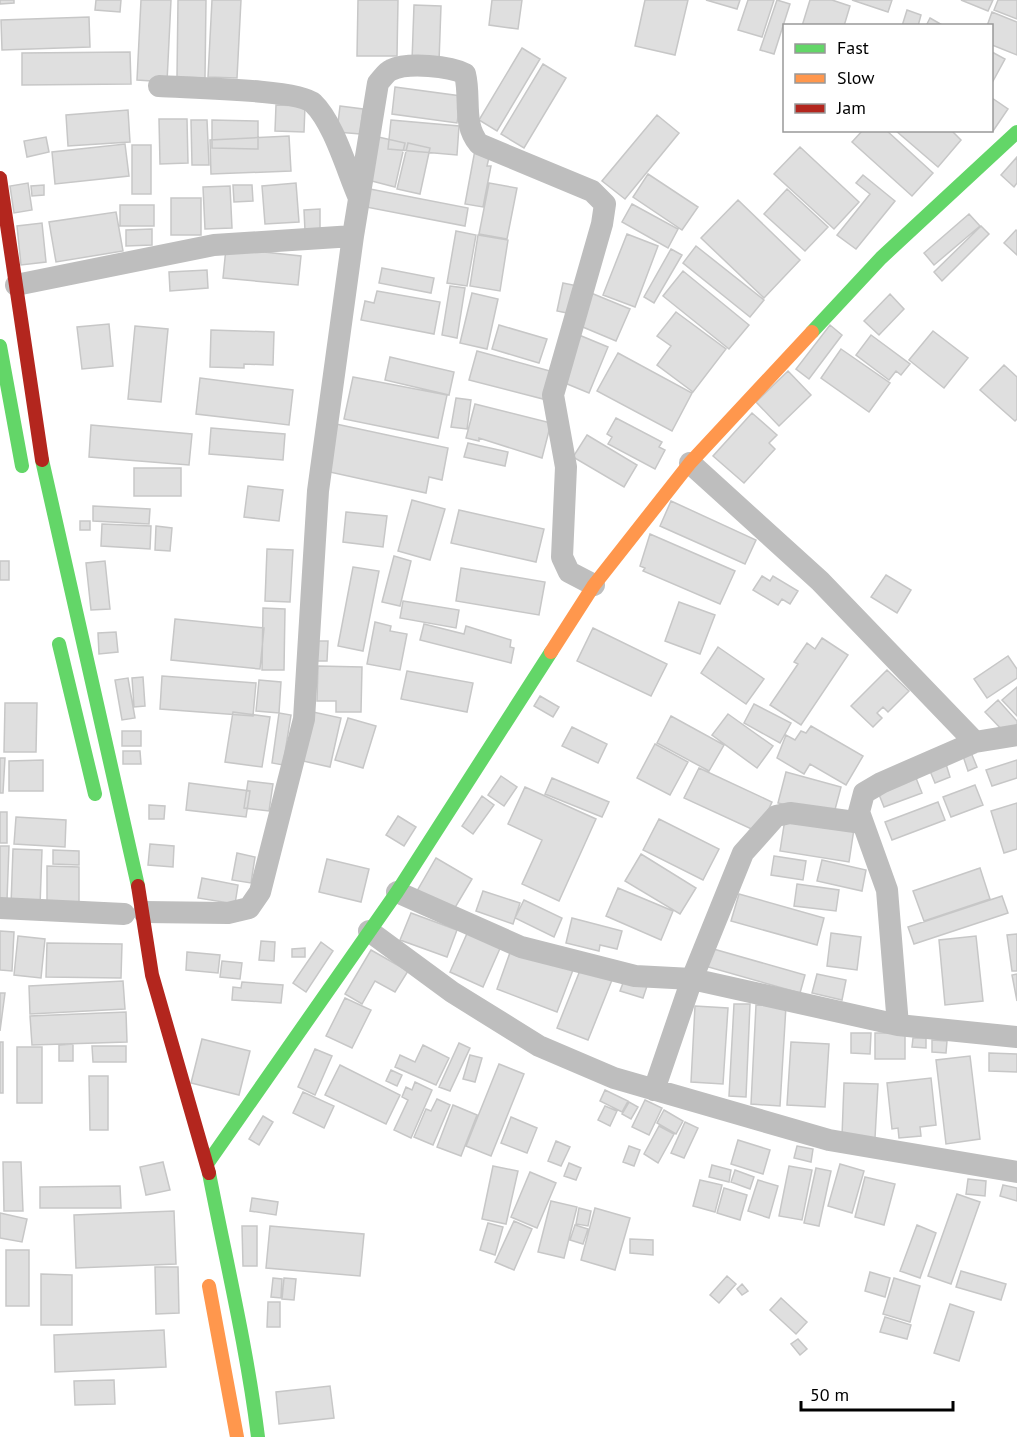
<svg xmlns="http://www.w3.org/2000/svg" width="1017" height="1437" viewBox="0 0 1017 1437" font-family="'PT Sans',sans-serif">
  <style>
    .building { fill: #dfdfdf; stroke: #c7c7c7; stroke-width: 1.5 }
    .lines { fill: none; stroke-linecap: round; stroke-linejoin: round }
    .street { stroke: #bebebe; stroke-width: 22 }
    .fast { stroke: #63d668; stroke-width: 14 }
    .slow { stroke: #ff974d; stroke-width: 14 }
    .jam { stroke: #b3261e; stroke-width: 14 }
  </style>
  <rect width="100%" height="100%" fill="#fff"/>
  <path class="building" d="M0 0H14V3L0 4Z
    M96 0H121L120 12 95 10Z
    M141 0H171L167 82 137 80Z
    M178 0H206L205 78 177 77Z
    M212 0H241L237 78 208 77Z
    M358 0H398L397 56H357Z
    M492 0H522L518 29 489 25Z
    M645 0H688L675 55 635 46Z
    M706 0H740L737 9Z
    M748 0H774L762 37 738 30Z
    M777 0 790 4 774 54 760 50Z
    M810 0H832L850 6 844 26H802Z
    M852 0H892L888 12Z
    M961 0H993L988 11Z
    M998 0H1017V19L994 10Z
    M414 5 441 6 439 62 412 61Z
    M907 10 921 15 918 26H902Z
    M992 12 1017 22V55L992 45V26H987Z
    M89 17 90 47 2 50 1 20Z
    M930 18 944 26H926Z
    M522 48 540 59 497 131 479 120Z
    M130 52 131 84 22 85V53Z
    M992 52 1005 59 992 83Z
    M543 64 566 78 524 148 501 134Z
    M395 87 461 96 457 123 392 114Z
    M992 98 1008 109 993 131 992 130Z
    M276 105 305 106 304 132 275 131Z
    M340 106 363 109 360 134 337 132Z
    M128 110 130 142 68 146 66 115Z
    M657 115 679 133 625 199 602 181Z
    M159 119H187L188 163 160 164Z
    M191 120H207L209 165H192Z
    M212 120 258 121V149L212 148Z
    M391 120 459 126 457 155 388 149Z
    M863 130H886L933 173 912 196 852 142Z
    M895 130H951L961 140 938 167Z
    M289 136 291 171 211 174 210 140Z
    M374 136 405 143 395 187 364 179Z
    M46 137 49 152 27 157 24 141Z
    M408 143 430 148 420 194 397 189Z
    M125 144 129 176 55 184 52 152Z
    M132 145H151V194H132Z
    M800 147 859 202 834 229 774 174Z
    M475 150 490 153 487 166H491L483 207 465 204Z
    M1017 157V183L1014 187 1001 175Z
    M648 174 698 207 682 230 633 197Z
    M863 175 895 201 856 249 837 235 870 194 856 183Z
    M28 183 32 210 14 213 10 186Z
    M296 183 299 222 265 224 262 186Z
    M489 183 517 188 507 239 479 234Z
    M44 185V195L32 196 31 186Z
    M233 185H252L253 201 234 202Z
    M230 186 232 228 205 229 203 187Z
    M370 189 468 208 465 226 366 207Z
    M787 189 828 227 805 251 764 214Z
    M171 198H201V235H171Z
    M738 200 800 260 764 298 701 238Z
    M632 204 678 229 668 248 622 222Z
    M120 205H154V226H120Z
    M320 209V231H305L304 210Z
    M116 212 123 251 56 262 49 222Z
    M969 214 980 226 934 265 924 253Z
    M42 223 46 262 21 265 17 226Z
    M981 226 989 234 942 281 934 272Z
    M152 229V245L126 246V230Z
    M1016 230 1017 231V255L1004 243Z
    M456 231 476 235 467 286 447 283Z
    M627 234 658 246 635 307 603 295Z
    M478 235 508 240 500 291 470 286Z
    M696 246 764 300 750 317 683 263Z
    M226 248 301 256 298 285 223 278Z
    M671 249 682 255 654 303 644 297Z
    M382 268 434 278 431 293 379 283Z
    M207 270 208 288 170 291 169 272Z
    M683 271 749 325 729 349 663 296Z
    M563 283 578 286 572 314 557 311Z
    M450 286 465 288 457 338 442 335Z
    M377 291 440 302 434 334 361 320 365 301 374 303Z
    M472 293 498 299 487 349 460 343Z
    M591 293 630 309 616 341 578 325Z
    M890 294 904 309 879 335 864 321Z
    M676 312 726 349 693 392 657 365 671 346 657 336Z
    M109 324 113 366 82 369 77 327Z
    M499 325 547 339 539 363 492 349Z
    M830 325 842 335 809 379 796 369Z
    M135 326 168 329 161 402 128 399Z
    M211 330 274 332 273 365 244 364V368L210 367Z
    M933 331 968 358 944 388 909 360Z
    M579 335 608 347 589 393 560 381Z
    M871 335 910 364 901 375 896 371 889 380 856 355Z
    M841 349 890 383 869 412 821 378Z
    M477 351 550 371 543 399 469 380Z
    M618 353 692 393 672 431 597 391Z
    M390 357 454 372 449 395 385 380Z
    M1004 365 1017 377V419L1015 421 980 390Z
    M788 371 811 395 779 426 756 402Z
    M353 377 447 395 438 438 344 419Z
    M200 378 293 390 289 425 196 414Z
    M456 398 471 400 467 429 451 427Z
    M475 404 551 423 542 458 479 438V441L466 438Z
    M752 413 777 435 769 443 775 449 744 483 713 456Z
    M616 418 662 442 659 447 665 450 655 469 608 444 612 437 607 434Z
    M336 424 448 448 442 480 429 477 426 493 325 471Z
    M91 425 192 434 189 465 89 457Z
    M211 428 285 434 283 460 209 454Z
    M587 435 637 465 624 487 573 457Z
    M468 443 508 452 505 466 464 457Z
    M134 468H181V496H134Z
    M248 486 283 490 279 521 244 517Z
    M412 500 445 509 430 560 398 551Z
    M671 501 756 540 745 564 660 526Z
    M93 506 150 509 149 524 93 521Z
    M459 510 544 529 536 562 451 543Z
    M346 512 387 516 383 547 343 542Z
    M80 521H90V530H80Z
    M102 524 151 526 150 549 101 546Z
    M156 526 172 528 170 551 155 550Z
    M650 534 735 571 720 604 643 571 645 568 640 566Z
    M267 549 293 550 290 602 265 601Z
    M394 556 411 561 400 606 382 602Z
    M0 561H9V580H0Z
    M105 561 110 609 91 610 86 563Z
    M353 567 379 571 363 651 338 646Z
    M461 568 545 582 539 615 456 601Z
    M886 575 911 590 897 613 871 597Z
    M762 576 770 581 773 576 798 591 790 604 782 599 778 605 753 590Z
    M403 601 459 610 456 628 400 618Z
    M679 602 715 615 700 654 665 641Z
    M263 608 285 609 284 670H262Z
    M175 619 264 628 260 669 171 660Z
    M375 622 391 626 390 631 407 634 400 670 367 664Z
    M424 624 464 634 466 626 511 640 510 647 514 648 511 663 420 640Z
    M593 628 667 664 651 696 577 661Z
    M116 632 118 652 99 654 98 633Z
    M822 638 848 655 801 725 770 705 798 664 794 662 807 643 815 649Z
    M317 641H328L327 661H315Z
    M718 647 764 679 746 704 701 673Z
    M1008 656 1017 669V678L987 698 974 679Z
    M318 666 362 667 361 712H336V701H317Z
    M887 670 909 691 888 712 883 707 877 713 882 718 873 727 851 706Z
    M407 671 473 683 467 712 401 699Z
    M162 676 256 683 253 716 160 709Z
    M143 677 145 706 134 707 132 678Z
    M128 678 135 718 122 720 115 680Z
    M259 680 281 682 279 713 256 711Z
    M1017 687V716L1002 700Z
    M540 696 559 707 553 717 534 706Z
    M998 700 1017 721V725L1006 734 985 712Z
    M5 703H37L36 752H4Z
    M754 704 791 723 780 743 744 723Z
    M233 712 270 717 262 767 225 762Z
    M313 712 341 718 330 767 303 761Z
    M279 713 291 715 283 765 272 763Z
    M728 714 773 746 757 768 712 735Z
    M671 716 724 745 709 771 657 743Z
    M348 718 376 726 363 768 335 760Z
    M811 726 863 756 846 785 810 764 804 774 777 758 786 735 795 740 801 731 806 733Z
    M572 727 607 744 598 763 562 746Z
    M122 731H141V746H122Z
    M655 744 688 762 670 795 637 778Z
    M970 750 977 767 968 771 962 753Z
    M123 751H140L141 764H123Z
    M0 758H5L3 793H0Z
    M43 760V791H9V761Z
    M1017 760V778L992 786 986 770Z
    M946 764 950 777 935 783 930 771Z
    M699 768 772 802 758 832 684 798Z
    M786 772 841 787 833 817 778 803Z
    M914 773 922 793 884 807 876 787Z
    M501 776 517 787 504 806 488 795Z
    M552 778 609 802 602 817 545 794Z
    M248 781 273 784 269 811 244 808Z
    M189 783 250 791 246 817 186 810Z
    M975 785 983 805 951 817 943 797Z
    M525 787 596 819 559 901 522 884 542 840 508 824Z
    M482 796 494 805 473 834 462 826Z
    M938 802 945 820 892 840 885 822Z
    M1017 803V849L1004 853 991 811Z
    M149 805 165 806 164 819H149Z
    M0 812H7V843H0Z
    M398 816 416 827 404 846 386 835Z
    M16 817 66 820 65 847 14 844Z
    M659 819 719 849 703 880 643 850Z
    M785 819 854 829 849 862 780 851Z
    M150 844 174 846 173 867 148 865Z
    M0 846H9L7 900H0Z
    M13 849 42 850 40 906 11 905Z
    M53 850 79 851V865L53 864Z
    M237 853 255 857 251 883 232 880Z
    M641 854 696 888 680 914 625 881Z
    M774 856 806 861 803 880 771 875Z
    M436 858 472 879 453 911 417 891Z
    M327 859 369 869 361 902 319 892Z
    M822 860 866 870 862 891 817 881Z
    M47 866 79 867V902H47Z
    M980 868 990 899 924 921 913 891Z
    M202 878 238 885 235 904 198 898Z
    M797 884 839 890 836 911 794 906Z
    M618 888 673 911 661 940 606 916Z
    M483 891 520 903 513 924 476 911Z
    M739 894 824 918 817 945 731 921Z
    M1002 896 1008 913 914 944 908 927Z
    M524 900 562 918 554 937 515 918Z
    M411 913 457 930 447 957 400 940Z
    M572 918 622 931 617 949 600 945 599 951 566 943Z
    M469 929 502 944 483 987 450 972Z
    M0 931 14 932 12 971 0 970Z
    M831 933 861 937 857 970 827 966Z
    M1017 934V971H1012L1007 935Z
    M18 936 45 939 41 978 14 975Z
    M976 936 983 1001 945 1005 939 940Z
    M261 941 275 942 274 961 259 960Z
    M321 942 333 951 306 992 293 983Z
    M47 943 122 944 121 978 46 977Z
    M512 947 573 970 557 1012 497 989Z
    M305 948V957H292V949Z
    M710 948 805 975 800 993 705 966Z
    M371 950 408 971 395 992 375 981 362 1004 345 994Z
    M187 952 220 955 218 973 186 970Z
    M222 961 242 963 240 979 220 977Z
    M581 968 612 980 588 1040 557 1028Z
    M817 974 846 980 842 1000 812 993Z
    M1017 974V1001L1012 975Z
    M626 975 648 983 643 998 620 991Z
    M123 981 125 1009 30 1014 29 986Z
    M242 982 283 985 281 1003 232 1000 233 987 241 988Z
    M0 993H5L0 1031Z
    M345 998 371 1010 352 1048 326 1036Z
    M734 1004H750L746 1097 729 1096Z
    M756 1005 786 1006 780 1106 751 1104Z
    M695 1006 728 1008 723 1084 691 1082Z
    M126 1012 127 1042 32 1045 30 1016Z
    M851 1033H871L870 1054 851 1053Z
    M875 1033H905V1059H875Z
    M913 1038H926V1048L912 1047Z
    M202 1039 250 1051 239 1095 191 1083Z
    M932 1040 947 1041 946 1053 932 1052Z
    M0 1042H3V1093H0Z
    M791 1042 829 1044 825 1107 787 1105Z
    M459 1043 470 1048 450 1091 439 1087Z
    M73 1044V1061H59V1045Z
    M423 1045 449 1058 436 1085 395 1067 400 1055 415 1062Z
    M92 1046H126V1062H93Z
    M17 1047H42V1103H17Z
    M315 1049 332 1056 315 1095 298 1087Z
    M989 1053 1017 1054V1072L989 1071Z
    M470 1055 482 1058 475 1082 463 1079Z
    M970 1056 980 1139 946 1144 936 1060Z
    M499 1064 524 1074 491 1156 466 1146Z
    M340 1065 400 1095 386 1124 325 1095Z
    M391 1070 402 1075 397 1086 386 1081Z
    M89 1076H108V1130H90Z
    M931 1078 936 1125 920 1127 921 1136 899 1138 898 1128 892 1129 887 1083Z
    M415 1082 432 1090 411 1138 394 1130 408 1100 402 1097 406 1087 412 1090Z
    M844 1083 878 1084 875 1138 842 1136Z
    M605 1090 628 1101 622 1112 600 1101Z
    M303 1092 334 1106 324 1128 293 1113Z
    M437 1099 450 1105 433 1145 414 1137 426 1109 431 1111Z
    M645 1100 662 1108 649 1135 632 1127Z
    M629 1102 638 1107 631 1119 622 1114Z
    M453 1105 477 1115 461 1156 437 1147Z
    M605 1106 617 1111 610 1126 598 1120Z
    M664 1110 683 1121 676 1134 657 1123Z
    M263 1116 273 1122 259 1145 249 1139Z
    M511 1117 537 1128 527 1153 501 1143Z
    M685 1122 698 1128 684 1158 671 1153Z
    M659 1126 674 1134 658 1163 644 1154Z
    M738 1140 770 1150 763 1174 731 1164Z
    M556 1141 570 1147 561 1166 548 1161Z
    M629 1146 640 1150 634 1166 623 1162Z
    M797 1146 813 1149 811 1162 794 1158Z
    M3 1162H21L23 1211H4Z
    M163 1162 170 1190 146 1195 140 1167Z
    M569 1163 581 1168 576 1180 564 1176Z
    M840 1164 864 1171 852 1213 828 1206Z
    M712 1165 731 1170 729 1182 709 1177Z
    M493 1166 518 1171 506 1224 482 1219Z
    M789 1166 812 1170 802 1220 779 1216Z
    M816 1168 831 1171 819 1226 804 1223Z
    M735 1170 754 1177 750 1189 731 1182Z
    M530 1172 556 1183 537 1228 511 1217Z
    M865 1177 895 1184 884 1225 855 1217Z
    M968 1179 986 1181 985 1196 966 1194Z
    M700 1180 722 1185 715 1212 693 1206Z
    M758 1180 778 1186 769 1218 748 1211Z
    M1003 1185 1017 1188V1201L1000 1196Z
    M120 1186 121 1208H40V1187Z
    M724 1188 747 1195 740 1220 717 1213Z
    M957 1194 980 1202 951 1284 928 1276Z
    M252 1198 278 1202 276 1215 250 1211Z
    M551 1201 577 1207 564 1258 538 1252Z
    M579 1208 591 1211 588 1226 576 1224Z
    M595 1208 630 1218 615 1270 581 1260Z
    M174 1211 176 1264 76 1268 74 1215Z
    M0 1213 27 1219 22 1242 0 1238Z
    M514 1221 532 1229 514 1270 495 1262Z
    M488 1223 503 1227 495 1255 480 1250Z
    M575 1225 588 1229 583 1244 570 1240Z
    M917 1225 936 1233 920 1278 900 1271Z
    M242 1226H257V1266H243Z
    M270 1226 364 1234 360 1276 266 1268Z
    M630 1239 653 1240V1255L630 1253Z
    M6 1250H29V1306H6Z
    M155 1267H178L179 1313 156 1314Z
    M961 1271 1006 1284 1001 1300 956 1287Z
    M870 1272 890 1278 885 1297 865 1291Z
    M41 1274 72 1275V1325H41Z
    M727 1276 736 1284 719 1303 710 1295Z
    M273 1278 282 1279 281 1298 271 1297Z
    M284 1278 296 1279 294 1300 282 1299Z
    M894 1278 920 1286 910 1322 883 1314Z
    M742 1284 748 1291 742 1295 737 1289Z
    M781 1298 807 1322 796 1334 770 1310Z
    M268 1302H280V1327H267Z
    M950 1304 974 1312 959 1361 934 1353Z
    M885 1317 911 1325 907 1339 880 1332Z
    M164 1330 166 1367 55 1372 54 1335Z
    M798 1339 807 1349 800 1355 791 1344Z
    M114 1380 115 1404 75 1405 74 1381Z
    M330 1386 334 1418 279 1424 276 1392Z"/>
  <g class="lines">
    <path class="street" d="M159 86C186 88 298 89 313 103 334 123 347 171 359 198
      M16 285 214 245 353 236
      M690 463 820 581 975 742
      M397 892 521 947 635 976 692 979 898 1025 1017 1037
      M0 908 124 914
      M144 912 228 913 249 908 260 892 304 719 318 491 353 236 378 83C382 79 386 72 391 70 408 62 450 66 465 74 471 98 462 124 479 144L592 191 605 204 602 224 553 395 566 467 562 557 569 572 594 585
      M369 931 452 992 539 1046 614 1078 829 1140 1017 1172
      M898 1025 887 890 859 812 864 793 881 783 975 742 1017 735
      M654 1090 692 979 743 853 776 816 790 813 862 823"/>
    <path class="fast" d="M812 332 881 258 1017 132
      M0 346 22 466
      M42 460 138 886
      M59 644 95 794
      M207 1164 397 892 551 652
      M209 1173C226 1261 247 1348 258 1437"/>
    <path class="slow" d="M551 652 594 585 690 463 812 332
      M209 1286 237 1437"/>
    <path class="jam" d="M0 178 42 460
      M138 886 152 975 209 1173"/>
  </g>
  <rect x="783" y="24" width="210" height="108" fill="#ffffff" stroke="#999999" stroke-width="1.5"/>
  <rect x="795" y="44" width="30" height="9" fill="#63d668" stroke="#999999" stroke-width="1.5"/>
  <text x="837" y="54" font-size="18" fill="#000000">Fast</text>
  <rect x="795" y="74" width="30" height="9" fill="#ff974d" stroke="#999999" stroke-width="1.5"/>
  <text x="837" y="84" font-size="18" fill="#000000">Slow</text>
  <rect x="795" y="104" width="30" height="9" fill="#b3261e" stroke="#999999" stroke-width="1.5"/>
  <text x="837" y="114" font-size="18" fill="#000000">Jam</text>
  <path d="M801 1401v9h152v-9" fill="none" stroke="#000000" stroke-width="3"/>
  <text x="810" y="1401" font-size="18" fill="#000000" stroke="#ffffff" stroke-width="4.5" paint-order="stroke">50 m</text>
</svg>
